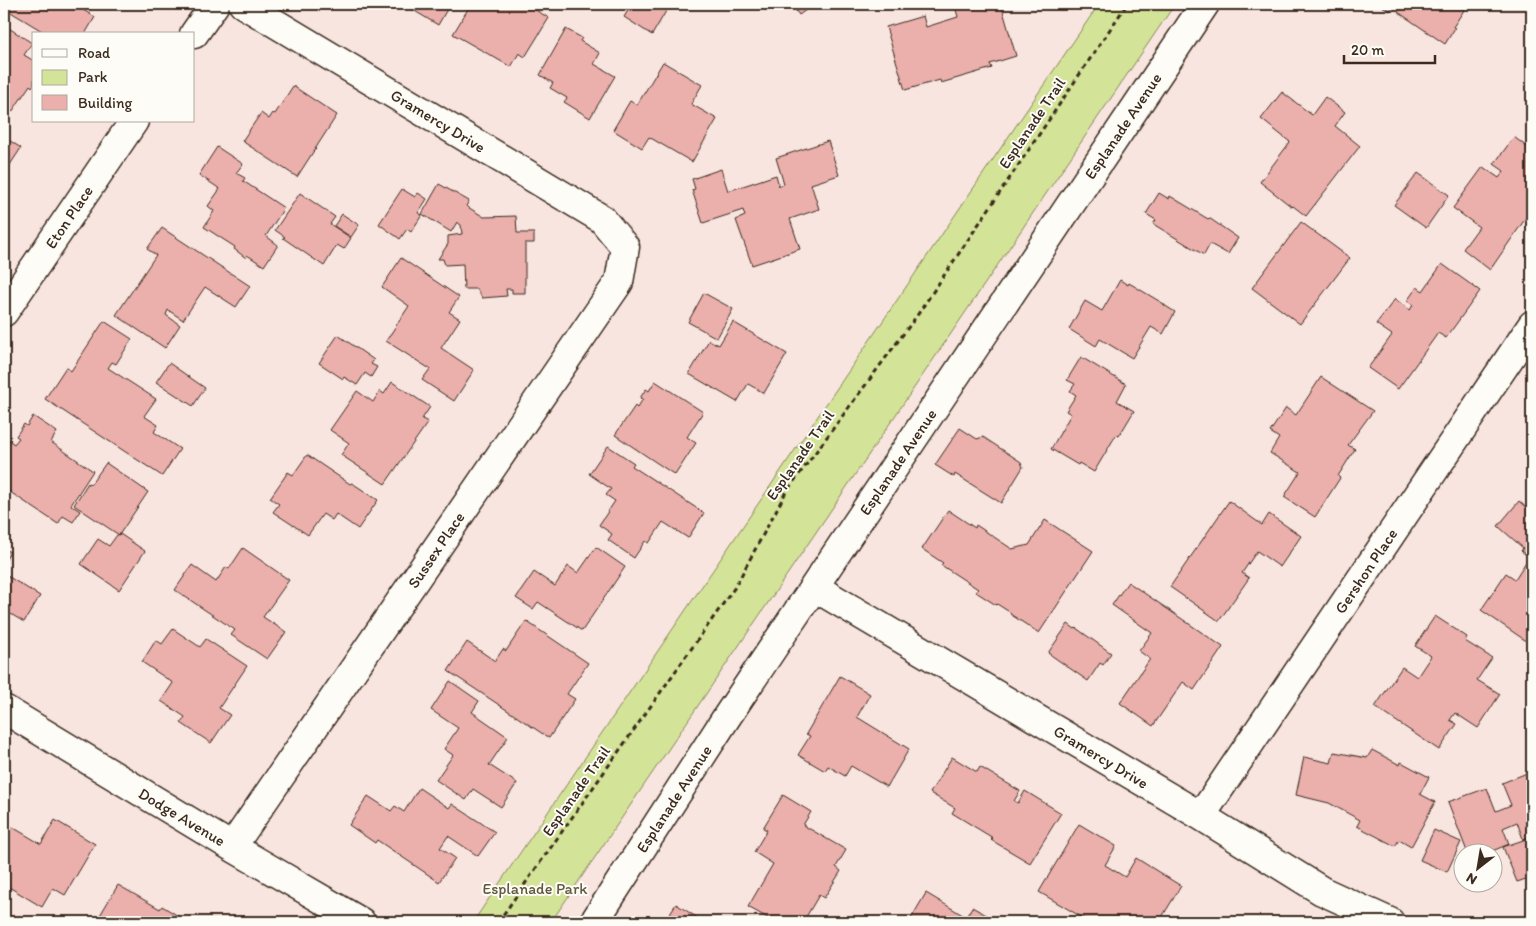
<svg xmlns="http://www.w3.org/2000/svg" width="1536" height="926" viewBox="0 0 1536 926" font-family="Itim,sans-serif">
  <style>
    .green { fill: #d3e397; stroke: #87865a }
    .building { fill: #ebafac; stroke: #3b2a1e }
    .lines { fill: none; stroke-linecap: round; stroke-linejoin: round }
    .minor-casing { stroke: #3b2a1e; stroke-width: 31 }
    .path { stroke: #3b2a1e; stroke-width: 3; stroke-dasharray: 5 4; stroke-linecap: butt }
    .minor { stroke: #fdfcf7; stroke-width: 28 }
    .labels { text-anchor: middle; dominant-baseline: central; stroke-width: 4; stroke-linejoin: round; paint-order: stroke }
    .street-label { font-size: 16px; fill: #3b2a1e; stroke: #fdfcf7 }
    .park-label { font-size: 16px; fill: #61583c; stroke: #fdfcf7 }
  </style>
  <rect width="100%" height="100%" fill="#f8e5e0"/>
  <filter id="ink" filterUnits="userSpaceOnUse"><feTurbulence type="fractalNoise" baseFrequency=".02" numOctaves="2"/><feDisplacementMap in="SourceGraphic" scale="10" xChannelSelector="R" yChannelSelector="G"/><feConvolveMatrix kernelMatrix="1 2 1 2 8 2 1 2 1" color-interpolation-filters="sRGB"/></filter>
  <g filter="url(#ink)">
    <path class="green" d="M1099 4H1175L551 922H473Z"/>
    <path class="building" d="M13 4H73L95 17 85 34H47L9 11Z
      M410 4H450L438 25 408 7Z
      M462 4H534L532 8 549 18 525 57 519 53 511 67 453 34 468 9 461 5Z
      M632 4H667L669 6 652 35 624 17Z
      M791 4H814L799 15Z
      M964 4H1001L1016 56 990 64 992 68 941 83 940 80 905 90 886 27 923 16 926 27 958 17 955 6Z
      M1379 4H1395L1390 11Z
      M1404 4H1468L1453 27 1455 28 1445 44 1398 12Z
      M4 25 32 43 24 55 34 61V84L32 87 30 85 12 112 4 106Z
      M566 29 582 38 580 41 600 53 594 64 615 76 590 118 564 102 567 98 550 88 553 83 540 75Z
      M663 62 702 85 691 104 717 119 692 162 649 137 642 148 613 130 630 101 637 105Z
      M293 86 337 115 297 177 242 141 261 113 269 119 273 113 275 114Z
      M1282 92 1312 115 1325 97 1345 112 1335 126 1360 146 1306 216 1293 206 1292 207 1260 182 1290 142 1261 119Z
      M4 137 21 148 4 174Z
      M1514 137 1531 150 1529 152 1532 155V209L1490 270 1463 249 1479 227 1453 208 1483 167 1499 178 1504 171 1494 164Z
      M828 141 839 175 811 184 819 209 790 219 800 249 752 265 736 220 745 216 743 210 703 223 692 190 695 189 692 179 721 169 728 191 776 175 779 186 784 184 776 158Z
      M217 147 243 164 236 173 245 178 243 181 284 208 266 236 278 245 264 266 247 255 246 258 234 249 235 247 204 227 214 211 208 206 220 189 199 175Z
      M1418 173 1449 195 1426 228 1394 205Z
      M439 184 469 201 466 206 484 217 516 216 517 233H534V243H525V293H512V289H506L507 296 482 298 477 289H464L463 264 445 265 443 259H438L448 244V236L462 234 461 225 457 222 451 232 422 214Z
      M402 189 415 197 418 193 427 199 418 213 422 215 411 232 407 229 400 239 379 224Z
      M300 193 335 217 330 224 351 238 344 249 337 245 324 266 283 238 285 237 275 230Z
      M1159 193 1169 199 1170 196 1208 219 1209 218 1238 238 1228 254 1210 244 1204 255 1153 224 1156 220 1146 214Z
      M342 214 359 225 351 237 334 226Z
      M1301 222 1350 258 1300 324 1252 288Z
      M162 228 250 286 236 307 205 287 183 320 168 310 166 315 180 325 165 348 116 315 156 255 147 249Z
      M401 258 459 297 449 312 460 319 441 348 474 370 454 401 422 380 430 369 386 341 409 306 382 287Z
      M1442 264 1480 291 1446 338 1438 333 1398 389 1368 368 1392 335 1376 324 1395 299 1410 310 1413 305 1407 301 1417 287 1423 291Z
      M1120 280 1128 285 1129 283 1164 304V305L1175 312 1163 334 1151 327 1132 358 1100 339 1096 346 1069 329 1085 301 1102 311Z
      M704 293 733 309 717 338 688 322Z
      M104 321 132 339 116 364 112 362 108 368 156 399 144 416 158 425 154 432 180 449 162 476 45 399 66 367 71 371Z
      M733 322 787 354 764 393 748 384 737 402 689 374 709 340 719 345Z
      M338 335 374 360 371 364 377 367 371 377 365 373 357 385 344 377 343 379 319 363Z
      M1081 357 1126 384 1117 401 1134 411 1119 436 1116 435 1094 472 1079 463 1078 465 1051 449 1071 414 1066 411 1076 395 1070 391 1075 384 1067 380Z
      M169 363 205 388 193 406 156 382Z
      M1321 377 1373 411 1348 445 1355 449 1338 476 1340 478 1315 517 1284 497 1300 472 1270 453 1279 438 1270 432 1286 408 1296 415Z
      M655 381 703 412 687 437 696 443 675 475 615 435 635 406 637 408 643 399 640 398 646 389 649 391Z
      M392 382 430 407 422 419 428 422 385 484 341 455 349 443 330 430 357 391 373 402 380 391 384 394Z
      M33 416 57 432 51 442 93 471 71 505 80 511 73 522 63 516 58 524 4 488V448L9 440 14 444 19 438 16 436 24 424 27 426Z
      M960 428 977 439 983 437 1021 462 1023 467 1001 503 955 474 954 477 935 465Z
      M608 446 634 463 632 466 704 513 688 538 663 522 649 543 645 541 634 558 608 540 612 534 599 525 615 501 606 495 611 489 589 474Z
      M307 455 350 484 352 483 378 500 358 529 336 514 332 520 323 514 308 535 273 512 279 504 270 498 288 472 293 475Z
      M106 463 148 492 119 535 74 505 88 483 91 484Z
      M1229 501 1262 525 1269 514 1301 536 1280 567 1257 551 1242 573 1249 578 1219 621 1170 587Z
      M1519 501 1532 513V645L1481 610 1506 573 1515 579 1529 557 1521 551 1523 548 1498 526Z
      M948 510 975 528 976 525 1012 549 1029 545 1045 520 1093 551 1039 633 1010 614 1011 613 997 604 996 605 976 592 978 589 941 565 943 563 922 549Z
      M120 534 145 551 119 590 81 564 98 539 109 546 117 535Z
      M596 547 625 567 582 631 538 602 533 609 516 598 534 572 555 586 568 566 578 573Z
      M243 548 289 580 263 617 286 632 267 659 231 635 235 630 175 590 192 565 216 582 226 567 229 569Z
      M4 549 10 552 4 563Z
      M4 574 40 596 24 622 4 610Z
      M1128 582 1223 647 1194 690 1183 682 1153 726 1120 703 1150 659 1139 651 1152 633 1112 605Z
      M1435 616 1467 637 1465 641 1492 658 1477 680 1500 694 1478 728 1455 713 1450 720 1457 724 1439 750 1375 707 1402 667 1417 677 1431 656 1415 646Z
      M526 621 588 663 567 694 575 699 549 738 448 671 467 642 495 661 503 649 506 651Z
      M1068 624 1075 629 1076 628 1111 653 1103 665 1100 663 1088 681 1048 653Z
      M173 629 200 647 206 639 247 666 219 708 230 715 211 743 181 723 185 717 161 701 173 683 142 662 156 640 162 644Z
      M840 676 870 694 857 717 909 749 887 787 851 766 845 776 828 766 825 771 798 755 810 736 806 734Z
      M450 681 479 701 472 712 508 737 489 765 517 783 501 807 473 789 466 800 436 780 453 755 444 749 458 728 431 710Z
      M1372 750 1400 765 1401 762 1429 777 1420 794 1435 802 1411 847 1399 840 1395 846 1357 826 1360 820 1329 803 1296 795 1304 757 1331 763 1334 752 1367 758Z
      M952 757 977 772 980 767 1020 791 1014 801 1018 803 1025 791 1061 813 1030 863 991 840 993 838 952 813 955 808 930 793Z
      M1532 771V836L1523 839 1517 822 1503 828 1509 844 1485 854H1468L1448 802 1487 788 1496 811 1511 805 1502 783Z
      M419 788 449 808 452 804 495 832 478 856 448 836 440 848 455 858 439 882 377 840 375 843 349 825 368 796 391 811 395 806 404 812Z
      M783 795 811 812 803 825 846 850 836 867 841 871 824 898 819 895 803 922H775L748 907 773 864 754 852 767 830 763 828Z
      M55 820 95 844 65 895 53 888 42 907 4 884V822L41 844Z
      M1079 824 1116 846 1105 865 1125 877 1136 858 1181 886 1159 922H1090L1039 892Z
      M1434 830 1461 842 1447 872 1420 860Z
      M1529 838 1532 846V877L1517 882 1503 847Z
      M118 885 160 909 162 906 188 922H96Z
      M926 893 966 917 972 907 999 922H909Z
      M676 904 704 922H664Z"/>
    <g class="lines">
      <g class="minor-casing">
        <path id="minor" d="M194 34 215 4
          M4 312 134 121
          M814 587 1201 816 1322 891 1390 922
          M4 709 232 847 361 922
          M1201 816 1532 325
          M232 847 619 282 625 247 602 219 243 4
          M594 922 728 715 1205 4"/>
      </g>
      <path class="path" d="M498 922 735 587 786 492 916 317 1127 4"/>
      <use href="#minor" class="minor"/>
    </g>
  </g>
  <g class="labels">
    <g class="street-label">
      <text transform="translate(438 121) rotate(31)">Gramercy Drive</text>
      <text transform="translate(1032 123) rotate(-56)">Esplanade Trail</text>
      <text transform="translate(1123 126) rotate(-56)">Esplanade Avenue</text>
      <text transform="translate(69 217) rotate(-56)">Eton Place</text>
      <text transform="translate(800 455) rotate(-55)">Esplanade Trail</text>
      <text transform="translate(898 462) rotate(-56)">Esplanade Avenue</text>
      <text transform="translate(436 550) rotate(-56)">Sussex Place</text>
      <text transform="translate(1366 571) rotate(-56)">Gershon Place</text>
      <text transform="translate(1101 757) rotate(31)">Gramercy Drive</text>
      <text transform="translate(576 791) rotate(-55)">Esplanade Trail</text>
      <text transform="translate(674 799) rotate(-57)">Esplanade Avenue</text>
      <text transform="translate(182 817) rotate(31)">Dodge Avenue</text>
    </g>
    <g class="park-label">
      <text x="535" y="888">Esplanade Park</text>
    </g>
  </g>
  <rect width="1536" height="926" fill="none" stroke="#fdfcf7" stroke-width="20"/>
  <rect x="10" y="10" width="1516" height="906" fill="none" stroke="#3b2a1e" stroke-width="2" filter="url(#ink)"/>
  <rect x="32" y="32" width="162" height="90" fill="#fdfcf7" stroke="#afa8a0"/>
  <rect x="42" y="49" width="25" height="8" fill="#fdfcf7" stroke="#afa8a0"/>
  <text x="78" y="58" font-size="15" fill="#3b2a1e">Road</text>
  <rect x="42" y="70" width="25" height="15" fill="#d3e397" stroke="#afa8a0"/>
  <text x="78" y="82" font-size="15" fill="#3b2a1e">Park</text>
  <rect x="42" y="95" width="25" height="15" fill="#ebafac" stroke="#afa8a0"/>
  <text x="78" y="108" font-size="15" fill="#3b2a1e">Building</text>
  <g transform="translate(1478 868) rotate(211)"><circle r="24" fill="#fdfcf7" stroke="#afa8a0"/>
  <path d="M0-4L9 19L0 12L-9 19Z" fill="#3b2a1e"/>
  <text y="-8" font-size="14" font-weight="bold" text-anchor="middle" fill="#3b2a1e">N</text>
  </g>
  <path d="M1344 55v8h91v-8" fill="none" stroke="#3b2a1e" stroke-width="2.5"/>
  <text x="1351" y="55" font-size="15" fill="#3b2a1e" stroke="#fdfcf7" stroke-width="4" paint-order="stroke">20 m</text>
</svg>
